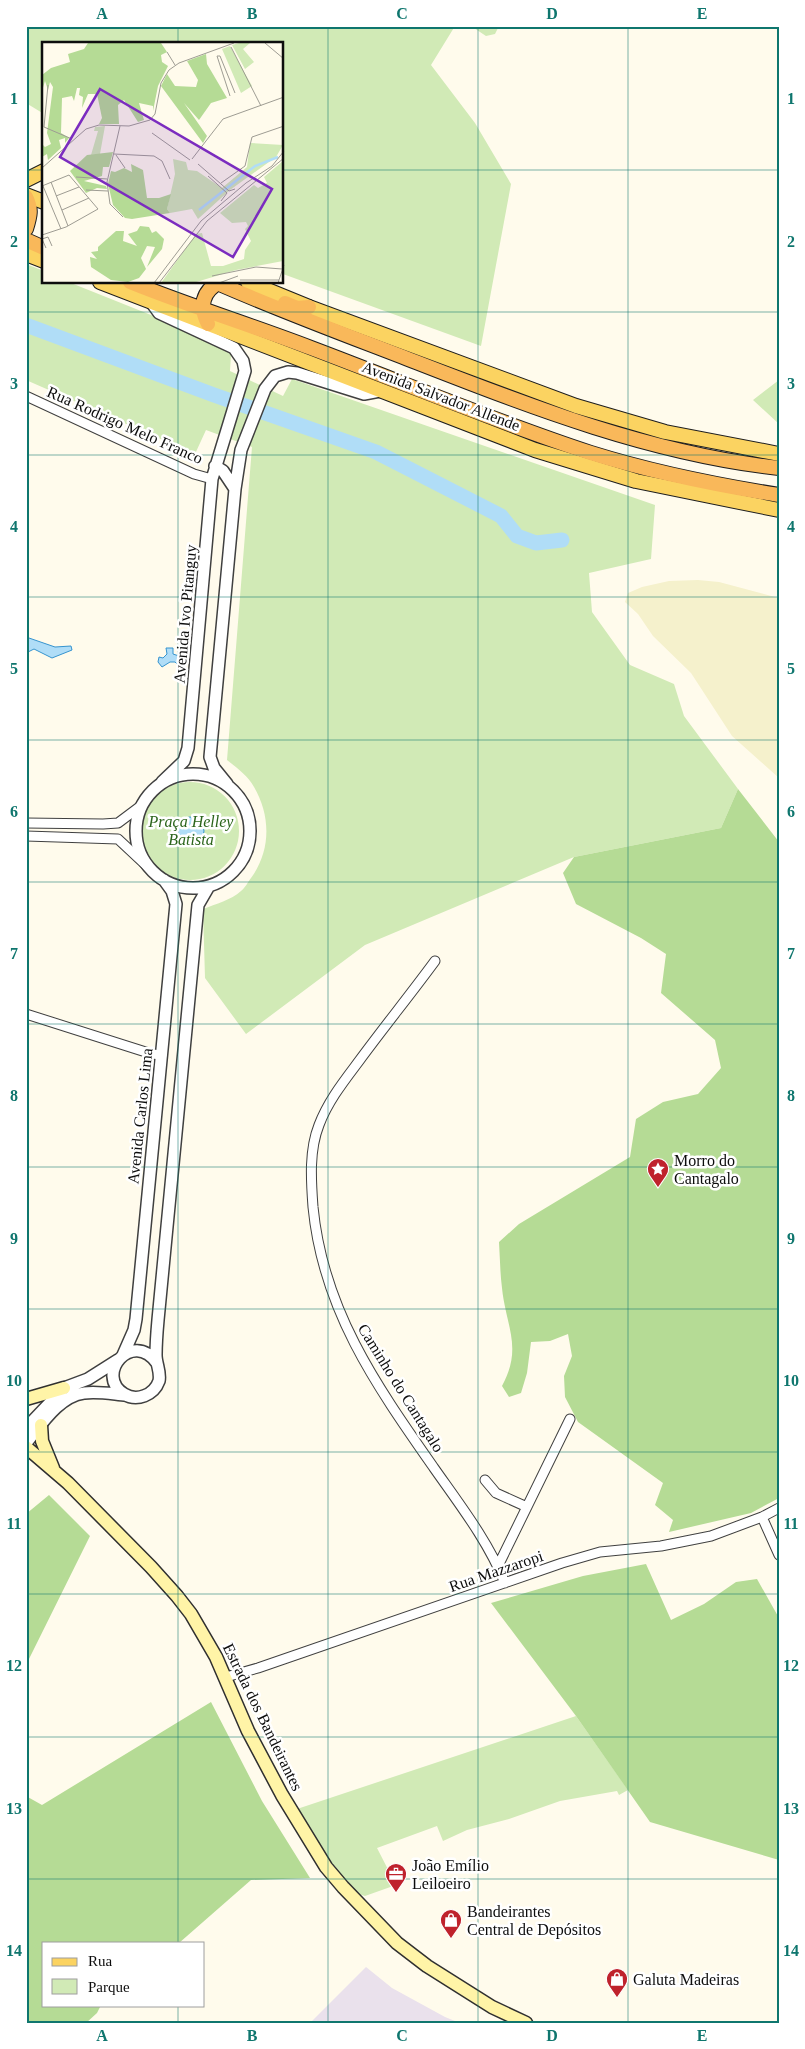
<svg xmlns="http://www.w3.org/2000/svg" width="805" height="2049" viewBox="0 0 805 2049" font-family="Georgia,serif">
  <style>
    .industrial { fill: #eae1ec }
    .farmland { fill: #f5f1cc }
    .green { fill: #d1eab6 }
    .forest { fill: #b5db95 }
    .water { fill: #b0ddf7; stroke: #3694cf }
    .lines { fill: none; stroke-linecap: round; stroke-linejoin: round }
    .river { stroke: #b0ddf7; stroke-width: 15 }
    .minor-casing { stroke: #404040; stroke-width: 11 }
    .tertiary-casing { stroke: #404040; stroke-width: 14 }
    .secondary-casing { stroke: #2f2f2f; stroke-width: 15 }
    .primary-casing { stroke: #1e1e1e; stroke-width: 16 }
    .trunk-casing { stroke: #1e1e1e; stroke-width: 16 }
    .minor { stroke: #fff; stroke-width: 9 }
    .tertiary { stroke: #fff; stroke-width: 11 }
    .secondary { stroke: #fff4a7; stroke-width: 12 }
    .primary { stroke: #fbd361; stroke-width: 14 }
    .trunk { stroke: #f9b85a; stroke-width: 14 }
    .grid { fill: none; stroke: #0f766e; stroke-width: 1; stroke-opacity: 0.55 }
    .labels { text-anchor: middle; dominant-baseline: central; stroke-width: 5; stroke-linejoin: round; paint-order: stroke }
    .street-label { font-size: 16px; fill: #0d0d0d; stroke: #fff }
    .park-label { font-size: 16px; font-style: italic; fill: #2c651c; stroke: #fff }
    .poi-label { font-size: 16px; fill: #0d0d0d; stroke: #fff; text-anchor: start }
    .inset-river { fill: none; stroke: #b0ddf7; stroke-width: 2.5 }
    .inset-road { fill: none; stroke: #9e9c93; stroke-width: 1 }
    .view { fill: #7b2cbf; fill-opacity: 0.15; stroke: #7b2cbf; stroke-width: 2.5 }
    .inset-edge { fill: none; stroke: #0d0d0d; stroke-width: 2.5 }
    .neatline { fill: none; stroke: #0f766e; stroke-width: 2 }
    .grid-label { font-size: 16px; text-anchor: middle; font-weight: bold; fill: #0f766e }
  </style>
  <rect width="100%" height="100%" fill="#fffbec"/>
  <path class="industrial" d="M366 1967 392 1988 445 2017 460 2023H310Z"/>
  <path class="farmland" d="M698 580 719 582 779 598V778L732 736 691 673 653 636 638 614 625 602 628 593 642 587 669 581Z"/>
  <path class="green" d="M26 26H455L431 65 475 123 511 184 481 346 283 274 282 44H44V114L26 103Z
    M471 26H499L495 34 486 36Z
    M26 264 44 271V282L71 283 226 345 231 355 230 371 283 396 292 379 655 505 651 559 589 573 592 612 630 665 674 684 684 716 738 789 721 828 574 857 365 945 246 1034 205 978 203 909C216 904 231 900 241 891 245 888 248 882 251 878 271 851 271 816 254 787 248 776 237 768 227 760L252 447 206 430 195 454 26 380Z
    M779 380V424L753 400Z
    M141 831a49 49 0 1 1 98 0a49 49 0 1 1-98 0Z
    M576 1716 628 1790 619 1795 617 1791 560 1801 509 1819 467 1830 443 1841 437 1826 377 1848 396 1885 365 1896 355 1893 335 1869 297 1809Z"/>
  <path class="forest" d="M738 789 779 842V1498L751 1513 669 1532 673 1520 655 1505 663 1483 578 1422 565 1397 564 1376 572 1356 568 1334 550 1341 531 1342 527 1373 521 1393 509 1397 502 1386C523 1347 506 1327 502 1288 500 1273 500 1257 499 1242L519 1224 630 1157 636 1119 663 1102 698 1094 721 1068 715 1040 661 993 666 954 641 938 576 904 563 873 574 857 721 828Z
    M49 1495 90 1536 26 1665V1514Z
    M646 1564 671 1620 704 1604 736 1582 757 1579 779 1618V1860L650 1822 576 1716 491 1603 583 1576Z
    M211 1702 262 1801 310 1878 251 1880 179 1943H44V2005H101L97 2013 86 2023H26V1796L42 1805Z"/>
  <path class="water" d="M29 638 55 647 71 646 72 650 52 658 34 649 26 653V640Z
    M166 648H173V654L179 656 180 663 177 664 175 662H170L162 667 158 662 159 657 163 658 167 654Z
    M176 831a14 14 0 1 1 28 0a14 14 0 1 1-28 0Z"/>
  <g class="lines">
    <path class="river" d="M26 325 214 395 376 452 501 516 517 536 536 543 562 540"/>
    <g class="minor-casing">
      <path id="minor" d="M26 396 194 474 212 479
        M26 823 103 824 118 823 142 805
        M26 836 118 839 149 868
        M435 961C410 995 384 1027 359 1061 344 1081 328 1101 319 1125 309 1150 311 1180 313 1207 323 1310 376 1385 434 1468 460 1505 488 1541 505 1583
        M26 1014 152 1054 162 1055
        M485 1480 496 1493 527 1507
        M762 1517 779 1555
        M498 1566 570 1419
        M226 1677 258 1668 562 1563 600 1552 661 1546 711 1536 762 1517 779 1508"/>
    </g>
    <g class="tertiary-casing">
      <path id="tertiary" d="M151 302 159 313 234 348 243 361 245 371 212 479 188 748 184 761 162 782
        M215 466 223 471 235 489
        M136 831a57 57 0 1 1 114 0a57 57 0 1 1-114 0Z
        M227 784 214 768 210 757 235 489 241 450 265 389 275 376 288 372 297 373 364 394 380 391
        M123 1355 134 1330 136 1319 176 904 172 891 164 880
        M157 1363C132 1329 94 1375 124 1394 137 1402 154 1395 159 1381 161 1372 156 1364 156 1355 156 1343 157 1331 158 1320L198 905 209 886
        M26 1428 64 1388 88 1379 118 1360
        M26 1443C41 1425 59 1396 84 1393 97 1391 113 1394 126 1395"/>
    </g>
    <g class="secondary-casing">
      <path id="secondary" d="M26 1399 64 1388
        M41 1425 42 1441 53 1468
        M26 1447 68 1483 151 1567 177 1596 191 1614 216 1657 248 1731 282 1795 326 1867 343 1887 397 1943 427 1966 492 2007 526 2023"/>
    </g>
    <g class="primary-casing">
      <path id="primary" d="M26 180 44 171
        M26 195 44 202
        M26 254 44 261
        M100 282 535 450 636 481 779 510
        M248 282 309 307 576 406 665 432 779 454"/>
    </g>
    <g class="trunk-casing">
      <path id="trunk" d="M26 197C32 209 30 216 26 229
        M26 240 44 248
        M130 282C189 306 251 325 311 348 404 383 496 422 591 453 652 472 716 485 779 495
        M215 282C281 311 349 336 416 362 534 408 652 454 779 468
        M285 303 297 308 309 307
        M208 324C199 307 202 291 220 282"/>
    </g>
    <use href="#minor" class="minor"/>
    <use href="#tertiary" class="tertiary"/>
    <use href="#secondary" class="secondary"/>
    <use href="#primary" class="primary"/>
    <use href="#trunk" class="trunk"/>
  </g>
  <path class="grid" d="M178 26V44M328 26V2023M478 26V2023M628 26V2023M26 170H44M282 170H779M178 282V1943M26 312H779M26 455H779M26 597H779M26 740H779M26 882H779M26 1024H779M26 1167H779M26 1309H779M26 1452H779M26 1594H779M26 1737H779M26 1879H779M178 2005V2023"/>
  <defs>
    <g id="sight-pin" transform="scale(1.125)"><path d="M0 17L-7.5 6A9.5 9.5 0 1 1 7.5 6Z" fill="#bf222c" stroke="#fff"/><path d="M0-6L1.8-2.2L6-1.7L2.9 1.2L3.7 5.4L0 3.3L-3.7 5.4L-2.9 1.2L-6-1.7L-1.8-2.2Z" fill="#fff"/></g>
    <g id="office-pin" transform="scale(1.125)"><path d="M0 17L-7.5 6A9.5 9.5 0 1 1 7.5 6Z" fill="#bf222c" stroke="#fff"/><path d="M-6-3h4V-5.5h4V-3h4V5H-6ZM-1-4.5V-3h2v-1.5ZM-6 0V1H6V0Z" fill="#fff"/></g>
    <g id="shop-pin" transform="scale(1.125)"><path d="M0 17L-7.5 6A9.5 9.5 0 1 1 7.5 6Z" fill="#bf222c" stroke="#fff"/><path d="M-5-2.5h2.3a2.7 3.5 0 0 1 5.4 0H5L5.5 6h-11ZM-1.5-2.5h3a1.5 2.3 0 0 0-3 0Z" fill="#fff"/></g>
  </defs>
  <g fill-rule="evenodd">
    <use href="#sight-pin" x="658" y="1169"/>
    <use href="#office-pin" x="396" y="1874"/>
    <use href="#shop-pin" x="451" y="1920"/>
    <use href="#shop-pin" x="617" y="1979"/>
  </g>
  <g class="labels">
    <g class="street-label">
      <text transform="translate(441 396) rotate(21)">Avenida Salvador Allende</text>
      <text transform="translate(125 425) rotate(24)">Rua Rodrigo Melo Franco</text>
      <text transform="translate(185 614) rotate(-85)">Avenida Ivo Pitanguy</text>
      <text transform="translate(140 1116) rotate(-84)">Avenida Carlos Lima</text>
      <text transform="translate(401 1388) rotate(58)">Caminho do Cantagalo</text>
      <text transform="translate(496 1571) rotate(-19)">Rua Mazzaropi</text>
      <text transform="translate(263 1717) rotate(64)">Estrada dos Bandeirantes</text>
    </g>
    <g class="park-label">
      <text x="191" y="821">Praça Helley<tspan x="191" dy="18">Batista</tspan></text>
    </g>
    <g class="poi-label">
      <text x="674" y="1160">Morro do<tspan x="674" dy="18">Cantagalo</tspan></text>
      <text x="412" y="1865">João Emílio<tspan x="412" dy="18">Leiloeiro</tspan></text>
      <text x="467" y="1911">Bandeirantes<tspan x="467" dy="18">Central de Depósitos</tspan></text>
      <text x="633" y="1979">Galuta Madeiras</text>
    </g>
  </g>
  <g transform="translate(42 42)">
    <rect width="241" height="241" fill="#fffbec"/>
    <path d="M197 1H208L201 7 212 20 203 27 190 3ZM188 4 210 44 199 51 180 7ZM63 84 58 112 49 113 56 89H52L53 85ZM208 101 241 103 234 115 188 148 156 177 150 167 128 171 125 167 133 132 131 117 144 120 146 128 155 129 180 146 205 125ZM241 119V219L194 228 151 241H119L154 192 160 191 169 224H181L202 217 203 208 209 199 203 187 206 184 204 180 190 181 178 171 212 143 216 146 225 141 222 135Z" fill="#d1eab6"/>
    <path d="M46 1H119L125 10 119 13 120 20 126 24 116 44 111 69V64L97 61 102 78 96 80 82 58 76 63 77 82H57L60 76 55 52H46L40 66 41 55 37 53 38 46H35L32 59 30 54 20 56 19 91 27 96 23 101V96L17 98 19 106 6 118 5 112 0 115V102L3 105 9 102 5 91 11 45 8 40 6 48 3 39 0 49V33L9 26 28 20 26 12 42 7ZM164 12 165 22 185 56 169 61 157 78 142 61 165 94 161 101 119 44 125 32 133 44 154 45 156 38 145 19ZM71 110 67 125H61L60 134 42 139 64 144 65 147 55 146 44 151 28 129 45 113ZM89 122 101 128 105 156H117L129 152 125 167 128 171 90 177 83 176 71 163 66 142 69 129 73 130 82 126 90 130ZM98 184 107 185 110 191 114 189 122 197 120 207 105 225 113 205 105 204 99 216 104 227 97 236 86 240 69 238 49 225 48 215 55 217 49 210 56 209V205L74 189H82L81 199 95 204 86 192 95 189Z" fill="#b5db95"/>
    <path class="inset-river" d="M157 168 213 124 236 115"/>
    <path class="inset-road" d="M223 1 242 17M189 5 219 64M125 10 133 23M6 43 2 85 30 97M188 54 175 14H178L193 51M78 84 65 140 68 162 81 175M110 91 148 118M72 112 112 114 120 119 128 137M74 113 83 126M150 117 181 77 242 55M156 122 187 149 193 147M0 126 44 87 57 83 87 84 108 78 113 72 119 41 127 28 137 21 192 1M166 134 185 151 179 159M34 135 65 137M9 140 26 184M179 141 203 124 210 95 242 84M0 144 27 133 56 167 24 185 0 193M1 144 19 187M44 148 66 149M14 154 37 145M20 168 47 156M4 206 0 197 6 195 10 204M170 234 214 225 240 227M198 238H237M112 241 159 179 204 141 230 124 242 109M117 241 165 179 242 116M177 241 196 234M236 241 242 223"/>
    <path class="view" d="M58 47 230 147 191 215 18 115Z"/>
    <rect width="241" height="241" class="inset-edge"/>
  </g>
  <rect width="805" height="2049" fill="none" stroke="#ffffff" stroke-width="55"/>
  <rect x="42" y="1942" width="162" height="65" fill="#ffffff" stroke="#9e9e9e"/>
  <rect x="52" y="1958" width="25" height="8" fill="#fbd361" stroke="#9e9e9e"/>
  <text x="88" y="1966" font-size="15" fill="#0d0d0d">Rua</text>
  <rect x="52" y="1979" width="25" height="15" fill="#d1eab6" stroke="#9e9e9e"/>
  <text x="88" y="1992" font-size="15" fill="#0d0d0d">Parque</text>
  <rect x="28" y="28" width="750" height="1994" class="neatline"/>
  <g class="grid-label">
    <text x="102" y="19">A</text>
    <text x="252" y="19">B</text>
    <text x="402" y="19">C</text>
    <text x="552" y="19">D</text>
    <text x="702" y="19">E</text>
    <text x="14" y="104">1</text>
    <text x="791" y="104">1</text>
    <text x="14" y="247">2</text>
    <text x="791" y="247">2</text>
    <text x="14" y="389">3</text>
    <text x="791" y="389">3</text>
    <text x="14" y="532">4</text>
    <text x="791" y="532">4</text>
    <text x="14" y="674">5</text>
    <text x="791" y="674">5</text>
    <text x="14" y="817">6</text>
    <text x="791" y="817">6</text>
    <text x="14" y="959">7</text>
    <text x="791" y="959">7</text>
    <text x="14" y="1101">8</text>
    <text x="791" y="1101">8</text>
    <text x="14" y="1244">9</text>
    <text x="791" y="1244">9</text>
    <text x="14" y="1386">10</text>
    <text x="791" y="1386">10</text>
    <text x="14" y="1529">11</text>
    <text x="791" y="1529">11</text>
    <text x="14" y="1671">12</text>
    <text x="791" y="1671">12</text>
    <text x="14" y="1814">13</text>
    <text x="791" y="1814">13</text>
    <text x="14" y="1956">14</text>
    <text x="791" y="1956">14</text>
    <text x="102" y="2041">A</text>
    <text x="252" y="2041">B</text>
    <text x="402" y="2041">C</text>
    <text x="552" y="2041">D</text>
    <text x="702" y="2041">E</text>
  </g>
</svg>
